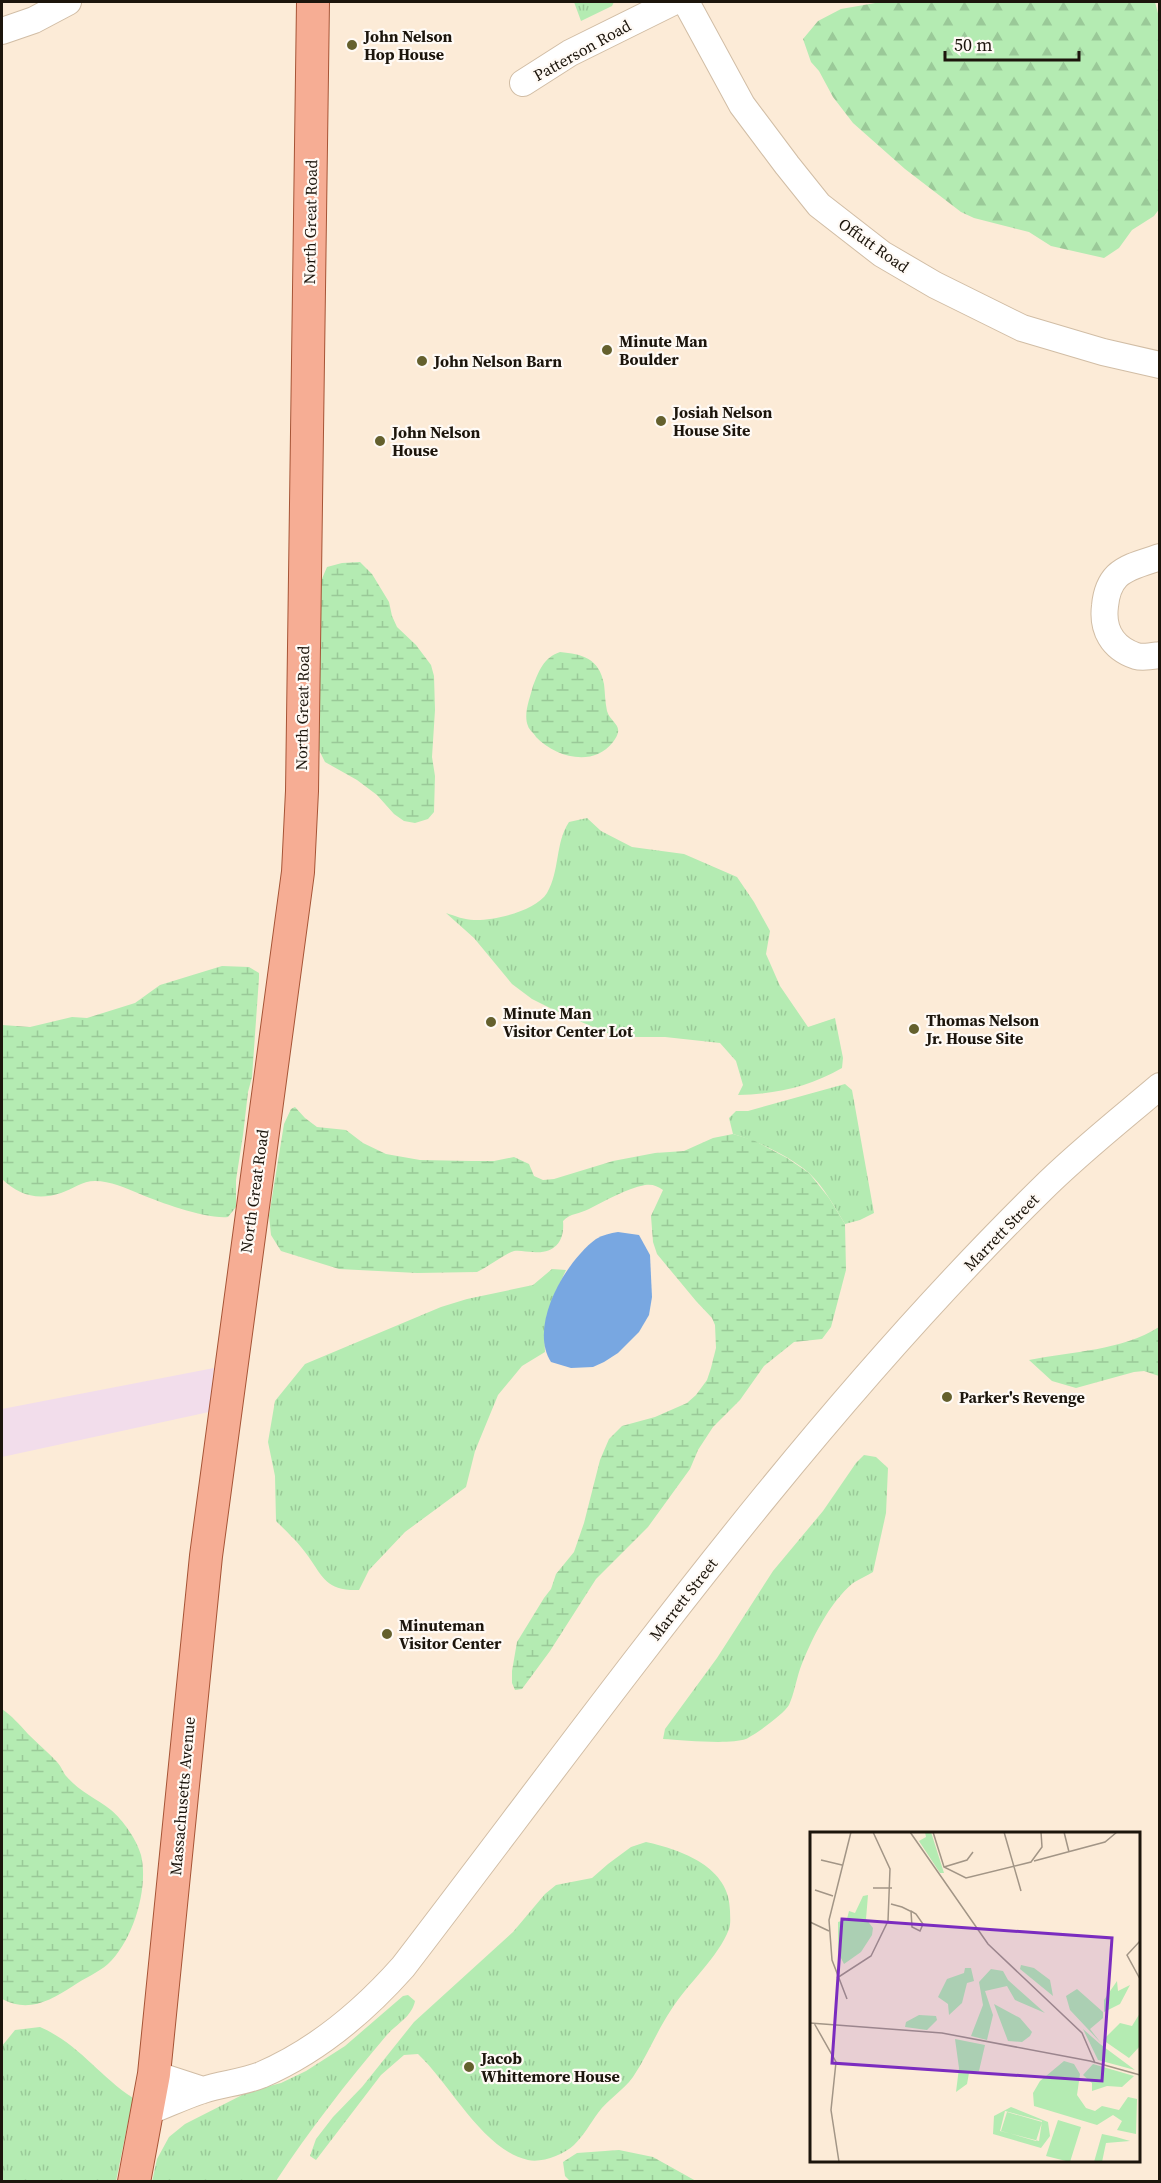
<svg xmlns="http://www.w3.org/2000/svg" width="1161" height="2183" viewBox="0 0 1161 2183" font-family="'Source Serif 4',serif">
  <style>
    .education { fill: #f2ddeb }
    .grass { fill: url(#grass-tufts) }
    .forest { fill: url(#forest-firs) }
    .wetland { fill: url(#wetland-marsh) }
    .water { fill: #78a7e1 }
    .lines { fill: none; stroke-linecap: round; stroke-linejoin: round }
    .minor-casing { stroke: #d1bda5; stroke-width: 28 }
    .major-casing { stroke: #a65436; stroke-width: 34 }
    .minor { stroke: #fff; stroke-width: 26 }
    .major { stroke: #f6ad94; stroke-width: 32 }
    .poi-dot { fill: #64602d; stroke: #fffaf5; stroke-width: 2 }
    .labels { text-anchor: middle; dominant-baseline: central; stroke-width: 4.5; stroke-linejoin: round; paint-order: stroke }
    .poi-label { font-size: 16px; font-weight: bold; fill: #1c150c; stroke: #fffaf5; text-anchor: start }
    .street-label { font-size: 16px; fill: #1c150c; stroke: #fffaf5 }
    .inset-road { fill: none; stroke: #a29586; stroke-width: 1.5 }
    .view { fill: #7b2cbf; fill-opacity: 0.15; stroke: #7b2cbf; stroke-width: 3 }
    .inset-edge { fill: none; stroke: #1c150c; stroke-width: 3 }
  </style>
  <defs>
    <pattern id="grass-tufts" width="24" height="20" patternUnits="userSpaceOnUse" patternTransform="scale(1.5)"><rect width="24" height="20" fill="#b4ebb2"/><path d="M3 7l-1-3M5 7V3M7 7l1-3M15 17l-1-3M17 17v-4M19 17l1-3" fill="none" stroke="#9ac998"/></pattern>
    <pattern id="forest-firs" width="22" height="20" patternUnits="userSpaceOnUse" patternTransform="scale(1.5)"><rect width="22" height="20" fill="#b4ebb2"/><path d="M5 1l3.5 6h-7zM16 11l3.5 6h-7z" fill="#9ac998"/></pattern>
    <pattern id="wetland-marsh" width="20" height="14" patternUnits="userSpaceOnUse" patternTransform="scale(1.5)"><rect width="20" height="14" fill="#b4ebb2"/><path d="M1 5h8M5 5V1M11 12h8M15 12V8" fill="none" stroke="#9ac998"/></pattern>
  </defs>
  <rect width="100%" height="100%" fill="#fcebd7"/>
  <path class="education" d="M214 1368 209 1412 2 1457V1409Z"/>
  <path class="grass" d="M574 2H614L612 6 581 21Z
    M587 818 601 831 632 847 684 854 737 877 754 902 770 931 766 954 780 986 808 1027 835 1018 843 1058 842 1068C809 1087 776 1094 738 1095L743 1085 736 1061 720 1043 665 1037H636L607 1033 556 1011 532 999 512 984 474 938 446 913C455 916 465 920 474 920 493 921 536 911 547 893 560 871 555 843 569 822Z
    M845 1084 852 1090 874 1213 860 1220 845 1224C834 1206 824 1187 809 1173 790 1156 757 1141 733 1134L729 1118 736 1111H748Z
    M552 1269 566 1270C552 1301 543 1316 545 1352L522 1366 498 1395 475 1451 466 1487 405 1532 369 1570 359 1590C327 1591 324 1579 308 1556 299 1543 287 1532 276 1521L275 1476 268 1442 275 1401 305 1364 441 1307 467 1299 533 1285Z
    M864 1455 876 1457 888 1468 886 1513 873 1572C867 1576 859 1579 853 1583 829 1603 811 1640 800 1669 796 1681 794 1694 789 1705 784 1714 756 1734 746 1739 729 1745 682 1740 663 1739L665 1729 717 1658 773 1571 823 1511 856 1463Z
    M646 1842C682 1850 730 1867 730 1911 730 1917 731 1923 729 1929 718 1958 688 1983 671 2010 657 2031 647 2056 633 2077 623 2091 608 2099 598 2113 590 2124 584 2135 574 2145 563 2155 542 2163 528 2160 484 2151 450 2084 418 2054L404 2055 381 2075 316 2160 310 2156 316 2139 333 2117 362 2087 414 2022 513 1932 545 1894 556 1885 592 1878 608 1864 631 1847Z
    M408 1995 415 2001C412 2017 395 2025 386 2036 346 2083 309 2131 276 2181L152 2182 157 2159 169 2137 185 2124 250 2091 281 2083 306 2071 345 2046 403 1996Z
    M40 2027C79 2044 98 2075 133 2098L116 2181H2V2046L15 2030Z"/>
  <path class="forest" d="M881 2H1155L1160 21V208L1154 216 1132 230 1119 248 1104 258 1051 246 1029 232 974 218 961 212 905 169 853 123 833 97 819 71 811 62 803 39 818 21 841 9Z"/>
  <path class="wetland" d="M360 562 372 574 389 602 392 616 397 627 416 645 431 665 434 676 435 710 432 757 435 776 434 812 428 819 415 823 404 821 394 814 377 795 357 780 325 762 319 750 316 733 318 588 327 567 342 563Z
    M560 652C582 654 599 658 604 684 605 692 605 702 607 711 611 724 626 725 613 742 593 768 555 757 536 737 534 733 529 730 528 726 523 714 530 698 533 686 539 671 543 658 560 652Z
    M222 966 249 967 259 973V978L252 1077 248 1092 243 1135 236 1180V1207L228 1217C205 1219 162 1203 140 1194 126 1188 110 1181 95 1181 82 1181 73 1189 61 1193 37 1201 19 1195 2 1179V1025L30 1027 72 1017 87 1018 135 1003 160 985Z
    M295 1107 305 1118 317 1127 346 1130 363 1143 386 1154 420 1160 472 1161H494L514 1157 529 1164 534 1176 543 1180 554 1179 613 1161 655 1153 684 1151 713 1138 733 1134 753 1140 787 1158 809 1173 829 1198 845 1224 846 1270 831 1327 822 1339 794 1342 764 1366 740 1400 713 1427 698 1450 690 1469 648 1527 596 1579 550 1651 522 1689 515 1690 512 1683V1671L517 1642 544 1598 551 1589 556 1574 574 1552 584 1523 600 1460 609 1439 622 1426 655 1417 687 1403 696 1395 707 1380 711 1368 716 1348 715 1325 712 1318 696 1301 657 1254 653 1242 651 1216 663 1190C657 1186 653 1184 645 1185 625 1189 607 1200 589 1209 580 1214 570 1213 563 1221 565 1242 554 1254 533 1252 527 1252 520 1250 514 1251 506 1253 488 1267 477 1272L417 1273 339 1269 281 1251 271 1235 269 1216 284 1124 291 1109Z
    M1159 1327V1376L1144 1371 1134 1372 1076 1388 1052 1381 1029 1360C1073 1351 1121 1351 1159 1327Z
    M2 1709C12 1716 19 1724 28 1734 37 1743 48 1752 57 1762 62 1767 63 1773 67 1777 79 1791 97 1799 111 1810 123 1820 137 1840 141 1855 149 1888 133 1941 108 1964 98 1973 84 1978 73 1986 50 2001 28 2013 2 1999Z
    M619 2150 653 2157 696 2181 571 2182 565 2176 563 2162 577 2153Z"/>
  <path class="water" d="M618 1232 639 1235 650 1255 652 1297 649 1315 639 1332 618 1353 604 1362 593 1367 571 1368 551 1362C528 1326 565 1262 596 1239 603 1235 610 1233 618 1232Z"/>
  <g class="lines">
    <g class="minor-casing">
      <path id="minor" d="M686 2 742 105 787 165 819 205 882 254 935 285 1022 328 1103 352 1160 365
        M2 31 34 20 68 2
        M523 83 570 53 673 2
        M1160 557C1146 562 1127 566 1117 576 1109 584 1106 595 1105 606 1102 629 1112 648 1136 656 1143 658 1153 656 1160 655
        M154 2074 203 2090
        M147 2112C166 2105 184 2096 203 2090 222 2084 243 2082 261 2075 317 2051 363 2012 403 1967 607 1701 801 1426 1041 1190 1078 1153 1120 1120 1160 1086"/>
    </g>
    <g class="major-casing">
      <path id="major" d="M134 2182 154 2074 206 1556 298 872 302 791 313 2"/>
    </g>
    <use href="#minor" class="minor"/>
    <use href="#major" class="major"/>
  </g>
  <g class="poi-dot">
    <circle cx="352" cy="45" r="6"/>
    <circle cx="607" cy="350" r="6"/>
    <circle cx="422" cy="361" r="6"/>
    <circle cx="661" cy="421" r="6"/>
    <circle cx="380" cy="441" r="6"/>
    <circle cx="491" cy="1022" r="6"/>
    <circle cx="914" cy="1029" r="6"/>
    <circle cx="947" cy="1397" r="6"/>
    <circle cx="387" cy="1634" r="6"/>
    <circle cx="469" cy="2067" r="6"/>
  </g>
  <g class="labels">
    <g class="poi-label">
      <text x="364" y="36">John Nelson<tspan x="364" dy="18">Hop House</tspan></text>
      <text x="619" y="341">Minute Man<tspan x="619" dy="18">Boulder</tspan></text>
      <text x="434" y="361">John Nelson Barn</text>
      <text x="673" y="412">Josiah Nelson<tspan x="673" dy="18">House Site</tspan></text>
      <text x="392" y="432">John Nelson<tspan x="392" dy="18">House</tspan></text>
      <text x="503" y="1013">Minute Man<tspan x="503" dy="18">Visitor Center Lot</tspan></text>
      <text x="926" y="1020">Thomas Nelson<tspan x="926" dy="18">Jr. House Site</tspan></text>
      <text x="959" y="1397">Parker's Revenge</text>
      <text x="399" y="1625">Minuteman<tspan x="399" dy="18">Visitor Center</tspan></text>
      <text x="481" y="2058">Jacob<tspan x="481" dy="18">Whittemore House</tspan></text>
    </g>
    <g class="street-label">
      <text transform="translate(582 50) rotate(-29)">Patterson Road</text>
      <text transform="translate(310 222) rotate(-89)">North Great Road</text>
      <text transform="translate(874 245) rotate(35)">Offutt Road</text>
      <text transform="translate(302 708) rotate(-89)">North Great Road</text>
      <text transform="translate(254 1191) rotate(-82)">North Great Road</text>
      <text transform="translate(1001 1232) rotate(-46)">Marrett Street</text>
      <text transform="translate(683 1599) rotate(-52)">Marrett Street</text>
      <text transform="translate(182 1796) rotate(-85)">Massachusetts Avenue</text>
    </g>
  </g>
  <g transform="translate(810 1832)">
    <rect width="330" height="330" fill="#fcebd7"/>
    <path d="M103 0 109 9 116 5 115 0H121L134 41H130ZM211 133 224 136 240 148 243 164 210 137ZM155 136H161L164 149 157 151 152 171 139 183 138 172 128 165 137 147 154 141ZM267 157 293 180V186L280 197 291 211 260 178 256 164ZM184 172 210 186 222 200 220 204 212 210 198 209ZM330 181V214L319 226 293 208 310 191 322 194ZM273 197 290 212 325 238 288 228ZM283 232 324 244 323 245 312 255 297 254 282 259V251L273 243Z" fill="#b4ebb2"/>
    <path d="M58 63 56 87 63 96 62 103 51 120 34 132 28 120V90L37 87 39 79 45 81 53 64Z" fill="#b4ebb2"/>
    <path d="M181 137 193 139 198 148 235 181 205 168 197 154 175 159 183 183 177 208 161 204 173 173 169 150ZM307 149 308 159 320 153 310 172 294 180V168ZM109 183 126 184 127 188 117 198 95 195 96 190ZM145 207 175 213 169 239 159 241 157 252 146 260 149 236ZM254 229 264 232 270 242 267 263 276 276 285 279 292 274 309 278 318 265 327 267 326 302 307 298 312 289 303 283 287 293 224 274 223 261 230 249ZM292 302 306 305 320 309 296 311 292 330H284Z" fill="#b4ebb2"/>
    <path d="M201 275 238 290 240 304 231 316 183 302 184 284ZM195 279 232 289 229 309 190 299ZM197 280 232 290 226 309 191 299ZM248 288 271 295 260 330 236 324Z" fill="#b4ebb2" fill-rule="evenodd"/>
    <path class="inset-road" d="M100 0 178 112 272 201 285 231M123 0 134 35 156 46 221 30 232 15 231 0M194 0 211 59M254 0 259 20M11 28 32 33M224 29 295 10 307 0M134 35 157 28 163 20M63 56H82M5 58 23 64M81 72 92 75 100 79H101L106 82 113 92 110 99 102 95 101 79M0 90 19 99M330 109 317 123 330 147M27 146 61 124 78 89 80 37 63 0M37 167 22 128 19 88 41 0M0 191 132 201 280 229 330 243M4 191 26 230 21 278 29 330"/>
    <path class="view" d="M32 87 302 106 292 249 22 231Z"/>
    <rect width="330" height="330" class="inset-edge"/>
  </g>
  <rect width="1161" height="2183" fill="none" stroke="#1c150c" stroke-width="6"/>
  <path d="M945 51v9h134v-9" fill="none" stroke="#1c150c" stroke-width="3"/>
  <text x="954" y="51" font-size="18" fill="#1c150c" stroke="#fffaf5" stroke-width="4.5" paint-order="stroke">50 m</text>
</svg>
